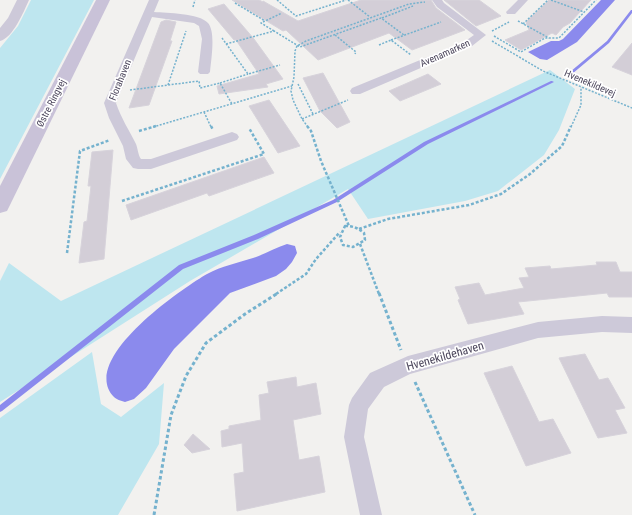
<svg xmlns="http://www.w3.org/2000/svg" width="632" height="515" viewBox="0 0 632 515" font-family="'Roboto Condensed',sans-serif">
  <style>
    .green { fill: #bee6ef }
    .water { fill: #8b8aed }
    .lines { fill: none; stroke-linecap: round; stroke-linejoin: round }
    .stream { fill: #8b8aed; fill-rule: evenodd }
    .building { fill: #d3ced7; stroke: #d7d3db }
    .path-far2 { stroke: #75b2ce; stroke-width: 1.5; stroke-dasharray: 2 1.5; stroke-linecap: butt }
    .path-far1 { stroke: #75b2ce; stroke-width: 2.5; stroke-dasharray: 3 2; stroke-linecap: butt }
    .path { stroke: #75b2ce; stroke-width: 3; stroke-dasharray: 3.5 2.5; stroke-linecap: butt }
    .minor { fill: #cdc9d9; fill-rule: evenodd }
    .tertiary { fill: #cdc9d9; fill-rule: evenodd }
    .secondary { fill: #c9c2d8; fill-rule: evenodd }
    .labels { text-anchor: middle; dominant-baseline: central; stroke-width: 3.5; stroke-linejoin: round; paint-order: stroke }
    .far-street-label { font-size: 10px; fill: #4d475d; stroke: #fff }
    .street-label { font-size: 12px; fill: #4d475d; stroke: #fff }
  </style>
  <rect width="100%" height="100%" fill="#f2f1ef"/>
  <path class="green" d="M31 0H94L0 179V48L18 26Z
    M550 70 575 89 559 130 544 155 498 191 465 201 368 219 348 189 190 281 0 402V281L9 263 61 301Z
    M92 352 101 404 121 417 164 383 159 444 118 515H0V418Z"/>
  <path class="water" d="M601 0H615L577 42 547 60 540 59 528 52 551 41H559L563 39Z
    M287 244 295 246 297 253 292 262 286 269 276 276 230 293 174 349 146 388 134 399 125 402C121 401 116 399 114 397 78 360 181 289 207 274 222 266 237 263 253 258 265 254 275 248 287 244Z"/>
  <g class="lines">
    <path class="stream" d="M631 10H632V13L609 43 572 74H570V72L607 41Z
      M551 81H552L554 82 428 144 337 202 258 239 183 269 2 411 0 412V405L179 265 254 235 333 200 424 142Z"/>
  </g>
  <path class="building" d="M232 0H259L263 2V1L298 21 361 0H431L436 8 465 30 412 50 389 33 318 60 286 30 283 31Z
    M444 0H479L501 16 476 26Z
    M549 0H591L570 23 563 27 556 35 552 33 521 50 505 40 529 30 526 22Z
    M224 4 254 39 283 79 266 84 268 87 219 94 217 86 259 74 236 40H234L208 9Z
    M166 20 176 22 170 41H172L149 105 129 108 161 22Z
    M632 43V75L612 67Z
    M323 73 350 122 337 128 320 111 303 78Z
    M428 74 441 84 400 101 389 91Z
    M269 100 300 146 278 153 249 106Z
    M113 150 104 259 79 263 84 222 87 221 91 186H88L92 152Z
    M264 157 274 173 209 196 207 193 131 220 126 205Z
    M596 262H616L620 272H632V297H609L607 293 518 302 524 314 468 324 458 300 460 299 455 287 479 283 485 295 524 288 519 278 529 277 525 268 550 266 551 269 597 265Z
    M585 354 599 380 608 378 625 408 615 410 627 433 598 438 559 358Z
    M512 366 539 422 553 419 571 453 526 466 484 373Z
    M296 377 297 387 316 383 321 414 293 420 299 460 319 456 325 492 237 511 234 474 244 472 242 443 222 447 221 431 229 429V426L261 420 259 395 269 393 267 382Z
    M193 434 210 449 192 453 184 445Z"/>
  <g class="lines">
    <path class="path-far2" d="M277 0 296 16 346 0
      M348 0 370 17
      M551 0 584 12
      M235 3 265 21
      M193 7 195 0
      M382 18 413 6
      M518 21 549 38
      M523 24 548 0
      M274 31 261 23 282 13
      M492 31 509 22
      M335 35 356 52 355 54
      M494 36 521 52 545 38H559L596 0
      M222 38 248 74 280 65
      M391 40 441 22
      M492 41 543 71 632 108
      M226 44 274 31 300 47 381 18 404 35
      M379 45 391 40 411 55
      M220 83 248 74
      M298 84 313 114
      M168 85 186 31
      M130 90 199 81 200 88 220 83 232 104
      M204 112 211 127
      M302 119 348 100
      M153 127 292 86
      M308 127 302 119 293 100 291 91 294 77 295 51 297 46 306 41 409 4 425 2
      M571 127 581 105V87"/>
    <path class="path-far1" d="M211 126 213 130
      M307 126 311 131 321 161 349 226
      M139 131 156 126
      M122 201 264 154 249 128
      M345 226C353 226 358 228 364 233L365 240 353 247 343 245 340 237Z
      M359 229 388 219 469 205 501 194 530 174 562 146 571 126
      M360 244 379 294
      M67 253 80 151 110 140
      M276 294 306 274 316 259 340 232"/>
    <path class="path" d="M379 293 401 350
      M415 382 475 515
      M154 515 171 415 186 376 206 343 245 314 278 293"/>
    <path class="minor" d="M149 0H159L154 12C167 13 199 13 208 23 216 32 211 60 210 72L208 74H200L198 72 202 39 199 26 194 23 152 17 116 103C121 118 129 130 136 144 138 149 138 155 141 159H151L232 132 237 134 239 137 237 140 151 169H138L133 168 126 159 123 146 109 118 104 103Z
      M432 0H442L444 3 486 35 472 46 360 94H352L350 91 352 88 464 42 474 35 437 7Z
      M518 0H528L515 14H507L506 12Z
      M602 316 632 317V333L602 332 538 338 410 374 384 387 368 409 364 437 382 515H360L344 437 349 405 352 398 370 373 408 356 538 322Z"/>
    <path class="tertiary" d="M17 0H29C24 11 13 38 0 41V28L8 18Z"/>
    <path class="secondary" d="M96 0H110L10 205 7 211 0 213V186Z"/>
  </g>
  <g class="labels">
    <g class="far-street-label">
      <text transform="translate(445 53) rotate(-24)">Avenamarken</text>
      <text transform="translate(120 80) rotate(-68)">Florahaven</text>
      <text transform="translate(590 83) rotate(23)">Hvenekildevej</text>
      <text transform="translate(51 103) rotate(-63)">Østre Ringvej</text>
    </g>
    <g class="street-label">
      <text transform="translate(445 356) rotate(-16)">Hvenekildehaven</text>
    </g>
  </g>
</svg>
